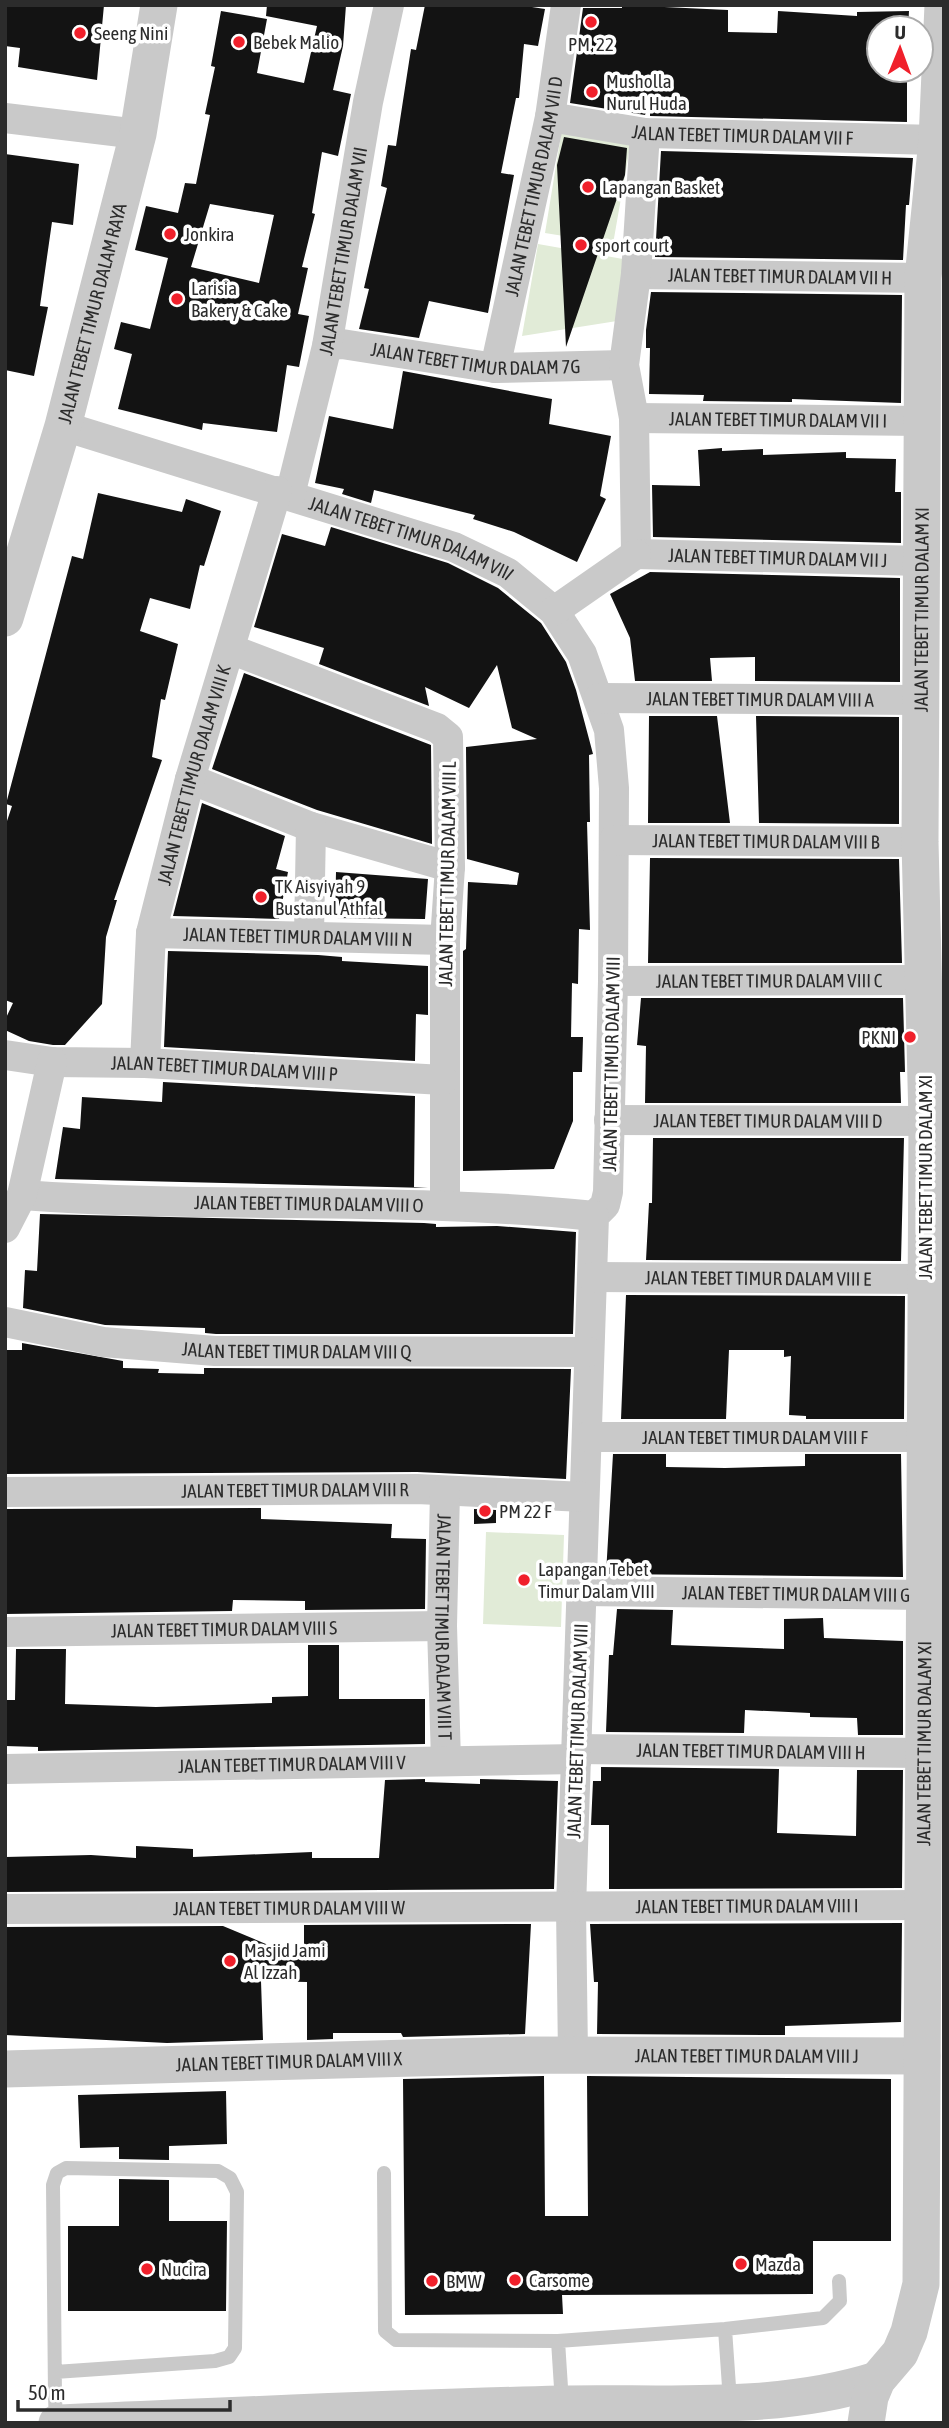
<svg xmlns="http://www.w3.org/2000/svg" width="949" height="2428" viewBox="0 0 949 2428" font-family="'Asap Condensed',sans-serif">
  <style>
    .green { fill: #e1ebd7 }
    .building { fill: #131313; fill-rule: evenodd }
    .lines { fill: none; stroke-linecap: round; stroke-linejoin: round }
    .service { stroke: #c9c9c9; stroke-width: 14 }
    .minor { stroke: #c9c9c9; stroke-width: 30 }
    .tertiary { stroke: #c9c9c9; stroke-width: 37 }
    .poi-dot { fill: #f0202b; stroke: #fff; stroke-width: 2.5 }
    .labels { text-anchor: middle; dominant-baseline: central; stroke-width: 7; stroke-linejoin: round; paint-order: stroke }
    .poi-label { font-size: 19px; fill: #2c2c2c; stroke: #fff; text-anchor: start }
    .street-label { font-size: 19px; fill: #2c2c2c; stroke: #fff }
  </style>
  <rect width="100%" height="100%" fill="#fff"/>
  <path class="green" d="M562 129 631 141 613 244 545 233Z
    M538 244 623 259 617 321 522 336Z
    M486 1532 564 1535 561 1627 483 1624Z"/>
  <path class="building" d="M5 5H104L97 80 18 67 20 48 5 46Z
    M267 5H346L343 46 333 90 351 94 338 156 322 152 312 213 315 214 302 267 308 268 298 314 309 316 299 367 287 365 277 432 203 423 202 430 118 409 132 354 114 349 121 322 150 329 168 258 135 250 146 206 178 213 185 183 196 184 210 115 205 114 215 67 211 66 221 11 267 19 257 73 304 83 317 26 266 16ZM210 204 274 215 259 283 191 267Z
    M425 5H519L545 9 538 46 524 44 519 98H516L501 173 514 175 488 313 429 301 419 338 359 329 369 289 364 288 387 188 381 186 388 145 396 146 411 49 416 50Z
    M622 5 728 10V32L777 33 778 11 857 16V12L909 11 908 28H879V70H907V122L650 116V102L645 115 570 103 583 8H622Z
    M564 137 627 148 625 175 566 347 557 165Z
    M661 151 913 158 909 205H906L903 260 655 257Z
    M5 154 79 164 73 225 52 222 40 306 48 307 34 376 5 370Z
    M651 292 902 295 901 403 792 399V402L703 401 704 395 649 394 650 348H646V330Z
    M403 371 552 399 549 424 611 436 600 496 606 499 577 562 514 532 473 519 475 515 374 490 371 503 342 494 344 489 315 483 329 416 393 429Z
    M722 448V451L763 449V455L846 452V458L896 459 895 492H901V543L653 537 652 485 700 486 698 450Z
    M98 493 182 512 186 499 221 511 204 566 200 565 190 609 150 598 140 631 178 644 165 700 161 699 152 757 162 760 114 900H117L106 937 102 1004 65 1045H53L29 1041 5 1030V1020L13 1003 5 1000V827L12 806 6 804 72 556 83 559Z
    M331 527 448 563 498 588 541 623 566 662 576 690 593 754 589 755 590 822H587L590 930 579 929 578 984 572 983 571 1037H583L582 1072H573V1121L554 1169 463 1171V951L466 949 468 882 517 885 519 873 467 859 466 747 537 739 512 728 497 665 469 708 425 687 429 706 319 664 324 648 254 627 282 534 325 546Z
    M650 572 900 578V682L755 681V657L710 658 712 681H635L630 638 610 594Z
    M244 673 431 745 432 844 317 810 212 769Z
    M649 716H717L730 823H648Z
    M756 716 899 717V824L759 823Z
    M202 803 285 836 276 869 288 872 279 919 173 916Z
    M650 858 899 859 902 963H648Z
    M336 872 428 879 425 919 335 918Z
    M168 951 318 955 342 957V961L428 966V1015L416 1014 415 1061 164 1047Z
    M641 998H903L905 1072H900L901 1103H645L646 1046 637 1045Z
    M163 1082 415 1096 414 1187 428 1188 55 1179 63 1127 80 1129 82 1097 162 1102Z
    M653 1138H904L901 1261 646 1260 649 1203H652Z
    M40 1214 424 1223 436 1224V1227L497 1226 576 1232 573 1334H216L205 1333V1328L105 1325 23 1308 25 1270 37 1271Z
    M626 1295 905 1296 904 1419H806V1416L789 1415 791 1356 784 1357V1350H729L726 1419H621Z
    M22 1343 123 1361V1368L159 1369 158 1373 204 1374V1368L571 1369 566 1479 417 1472 5 1474V1350H22Z
    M613 1454H666V1467L725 1468 805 1466V1454H901L903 1577 606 1574Z
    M261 1508V1519L392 1524 391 1538 426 1539 425 1609 305 1610V1601L233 1600 232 1611 5 1614V1509Z
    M474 1509 496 1510V1523L474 1524Z
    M617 1609 673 1610 671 1645 784 1649V1619L823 1618 824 1638 903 1641V1735H858L857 1718 810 1717V1713L745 1710 744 1733 606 1732 609 1655H613Z
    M308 1645H339V1699H425V1744L38 1751V1747L5 1746V1700H15L16 1649H66L65 1704 156 1707 272 1703V1697L308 1696Z
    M601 1767 779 1769 777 1833 856 1836 857 1770H903L902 1888 609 1889V1825H591L593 1781H601Z
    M425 1779V1782L480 1784V1779L558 1781 554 1889 5 1892V1857L91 1855 136 1858V1846L193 1849V1857L312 1852V1858H379L385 1780Z
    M902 1923 901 2022 785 2026V2035L597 2034 598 1982H594L590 1924Z
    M531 1924 525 2034 403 2037 401 2033H333V2039L307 2040V1982L261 1981 263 2040 167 2043 5 2035V1927L223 1926 304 1960V1925Z
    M544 2076 545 2216H588L587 2076 891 2079V2241H813V2294L562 2295 563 2314 405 2315 403 2079Z
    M226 2091 227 2144 169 2146V2160L119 2159V2147L80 2148 78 2095Z
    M119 2179 169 2180V2221H227L226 2311H68V2226H119Z"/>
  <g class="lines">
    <path class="service" d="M384 2173 385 2331 396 2340 558 2341 725 2329 823 2318 840 2301 839 2281
      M725 2329 730 2401
      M558 2341 562 2403
      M55 2372 215 2361 229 2357 235 2348 237 2192 230 2178 218 2171 66 2168 57 2173 53 2185 55 2396 56 2423"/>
    <g class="minor">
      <path id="s1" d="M550 117 645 133 937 140"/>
      <path d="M5 118 138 134"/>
      <path id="s2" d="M636 274 923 278"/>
      <path id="s3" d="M327 346 342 344 495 368 624 365"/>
      <path id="s4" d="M495 368 550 117 566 5"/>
      <path id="s5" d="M634 418 922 421"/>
      <path id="s6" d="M63 426 454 547 508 573 554 611 582 654 609 730 614 788 613 981 608 1192 605 1205 594 1216 571 1908 573 2055"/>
      <path id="s7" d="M290 495 327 346 368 102 389 5"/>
      <path d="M636 554 634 418 624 365 636 274 645 133"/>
      <path id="s8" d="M636 554 921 561"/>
      <path d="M554 611 636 554"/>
      <path d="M230 649 437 728 448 737 450 867 445 940V1206"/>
      <path id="s9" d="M599 698 923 700"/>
      <path d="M190 779 311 827 450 867"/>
      <path id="s10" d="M614 840 920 842"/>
      <path id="s11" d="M151 933 445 940"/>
      <path d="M309 935 311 827"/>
      <path id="s12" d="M613 981 923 980"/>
      <path id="s13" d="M5 1055 52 1062 145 1063 443 1080"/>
      <path id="s14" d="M145 1063 151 933 190 779 277 491"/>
      <path id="s15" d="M609 1120 927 1121"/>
      <path id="s16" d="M22 1195C212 1209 404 1196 594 1216"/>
      <path d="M5 1228 22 1195 52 1062"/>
      <path id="s17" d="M592 1277 924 1279"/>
      <path id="s18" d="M5 1322 103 1342 215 1351 589 1352"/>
      <path id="s19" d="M587 1437H925"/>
      <path id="s20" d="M5 1492 417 1489 584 1497"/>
      <path id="s21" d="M445 1492 442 1626 446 1761"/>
      <path id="s22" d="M582 1591 924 1595"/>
      <path id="s23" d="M5 1632 442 1626"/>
      <path id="s24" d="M578 1749 923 1753"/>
      <path id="s25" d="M5 1769 577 1759"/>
      <path id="s26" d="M5 1909 922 1905"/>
    </g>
    <g class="tertiary">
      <path id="s27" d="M5 618 63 426 138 134 159 5"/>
      <path id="s28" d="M5 2069 524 2055 922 2056"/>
      <path d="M57 2423C225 2416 393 2408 561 2404 666 2402 776 2412 877 2380"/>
      <path id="s29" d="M866 2423 870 2397 877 2380 900 2353 909 2332 921 2284 927 1121 920 842 923 278 937 140 943 5"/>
    </g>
  </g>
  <g class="poi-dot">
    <circle cx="591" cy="22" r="7"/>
    <circle cx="80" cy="33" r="7"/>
    <circle cx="239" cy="42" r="7"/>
    <circle cx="592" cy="92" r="7"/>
    <circle cx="588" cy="187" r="7"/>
    <circle cx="170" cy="234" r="7"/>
    <circle cx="581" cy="245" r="7"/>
    <circle cx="177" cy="299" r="7"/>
    <circle cx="261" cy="897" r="7"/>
    <circle cx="910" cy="1037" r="7"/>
    <circle cx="485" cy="1511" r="7"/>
    <circle cx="524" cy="1580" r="7"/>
    <circle cx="230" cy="1961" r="7"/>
    <circle cx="741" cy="2264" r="7"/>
    <circle cx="147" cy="2269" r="7"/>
    <circle cx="515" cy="2280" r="7"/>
    <circle cx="432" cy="2281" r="7"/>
  </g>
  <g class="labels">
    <g class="poi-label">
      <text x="94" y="33">Seeng Nini</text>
      <text x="253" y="42">Bebek Malio</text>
      <text x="591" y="44" text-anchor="middle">PM. 22</text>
      <text x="606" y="81">Musholla<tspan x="606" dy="22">Nurul Huda</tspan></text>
      <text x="602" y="187">Lapangan Basket</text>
      <text x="184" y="234">Jonkira</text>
      <text x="595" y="245">sport court</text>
      <text x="191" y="288">Larisia<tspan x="191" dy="22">Bakery &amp; Cake</tspan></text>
      <text x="275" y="886">TK Aisyiyah 9<tspan x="275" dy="22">Bustanul Athfal</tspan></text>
      <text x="896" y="1037" text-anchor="end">PKNI</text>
      <text x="499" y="1511">PM 22 F</text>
      <text x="538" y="1569">Lapangan Tebet<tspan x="538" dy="22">Timur Dalam VIII</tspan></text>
      <text x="244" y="1950">Masjid Jami<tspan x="244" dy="22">Al Izzah</tspan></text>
      <text x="755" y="2264">Mazda</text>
      <text x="161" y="2269">Nucira</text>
      <text x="529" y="2280">Carsome</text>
      <text x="446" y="2281">BMW</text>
    </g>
    <g class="street-label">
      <text stroke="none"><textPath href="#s1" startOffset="194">JALAN TEBET TIMUR DALAM VII F</textPath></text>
      <text stroke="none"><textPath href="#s4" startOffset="186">JALAN TEBET TIMUR DALAM VII D</textPath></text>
      <text stroke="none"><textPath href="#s7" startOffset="250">JALAN TEBET TIMUR DALAM VII</textPath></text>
      <text stroke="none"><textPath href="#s2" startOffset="144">JALAN TEBET TIMUR DALAM VII H</textPath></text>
      <text stroke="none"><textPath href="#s27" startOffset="317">JALAN TEBET TIMUR DALAM RAYA</textPath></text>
      <text stroke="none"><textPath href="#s3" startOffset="150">JALAN TEBET TIMUR DALAM 7G</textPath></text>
      <text stroke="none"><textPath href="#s5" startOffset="144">JALAN TEBET TIMUR DALAM VII I</textPath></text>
      <text stroke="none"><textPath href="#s6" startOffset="366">JALAN TEBET TIMUR DALAM VIII</textPath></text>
      <text stroke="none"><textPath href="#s8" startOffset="142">JALAN TEBET TIMUR DALAM VII J</textPath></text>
      <text stroke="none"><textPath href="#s29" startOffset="1827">JALAN TEBET TIMUR DALAM XI</textPath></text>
      <text stroke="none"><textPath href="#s9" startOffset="161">JALAN TEBET TIMUR DALAM VIII A</textPath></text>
      <text stroke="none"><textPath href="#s14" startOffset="294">JALAN TEBET TIMUR DALAM VIII K</textPath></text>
      <text stroke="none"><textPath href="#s10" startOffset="152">JALAN TEBET TIMUR DALAM VIII B</textPath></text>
      <text transform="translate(447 874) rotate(-89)">JALAN TEBET TIMUR DALAM VIII L</text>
      <text stroke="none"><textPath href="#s11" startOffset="147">JALAN TEBET TIMUR DALAM VIII N</textPath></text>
      <text stroke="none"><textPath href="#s12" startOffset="156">JALAN TEBET TIMUR DALAM VIII C</textPath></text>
      <text transform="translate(611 1064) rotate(-89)">JALAN TEBET TIMUR DALAM VIII</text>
      <text stroke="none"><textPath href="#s13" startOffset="220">JALAN TEBET TIMUR DALAM VIII P</textPath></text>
      <text stroke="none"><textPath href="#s15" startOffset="159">JALAN TEBET TIMUR DALAM VIII D</textPath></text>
      <text transform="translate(925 1177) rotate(-90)">JALAN TEBET TIMUR DALAM XI</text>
      <text stroke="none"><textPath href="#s16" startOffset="287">JALAN TEBET TIMUR DALAM VIII O</textPath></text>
      <text stroke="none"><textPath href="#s17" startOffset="166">JALAN TEBET TIMUR DALAM VIII E</textPath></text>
      <text stroke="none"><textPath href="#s18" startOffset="294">JALAN TEBET TIMUR DALAM VIII Q</textPath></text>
      <text stroke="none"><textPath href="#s19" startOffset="168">JALAN TEBET TIMUR DALAM VIII F</textPath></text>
      <text stroke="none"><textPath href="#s20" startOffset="290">JALAN TEBET TIMUR DALAM VIII R</textPath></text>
      <text stroke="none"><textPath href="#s22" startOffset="214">JALAN TEBET TIMUR DALAM VIII G</textPath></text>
      <text stroke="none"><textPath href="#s21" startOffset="135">JALAN TEBET TIMUR DALAM VIII T</textPath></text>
      <text stroke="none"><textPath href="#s23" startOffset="219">JALAN TEBET TIMUR DALAM VIII S</textPath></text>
      <text transform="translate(577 1731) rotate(-88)">JALAN TEBET TIMUR DALAM VIII</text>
      <text stroke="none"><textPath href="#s29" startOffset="693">JALAN TEBET TIMUR DALAM XI</textPath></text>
      <text stroke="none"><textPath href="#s24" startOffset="173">JALAN TEBET TIMUR DALAM VIII H</textPath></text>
      <text stroke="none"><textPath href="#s25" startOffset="287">JALAN TEBET TIMUR DALAM VIII V</textPath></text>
      <text stroke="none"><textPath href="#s26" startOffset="742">JALAN TEBET TIMUR DALAM VIII I</textPath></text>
      <text stroke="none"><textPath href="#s26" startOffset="284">JALAN TEBET TIMUR DALAM VIII W</textPath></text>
      <text stroke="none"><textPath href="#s28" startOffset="742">JALAN TEBET TIMUR DALAM VIII J</textPath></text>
      <text stroke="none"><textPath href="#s28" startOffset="284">JALAN TEBET TIMUR DALAM VIII X</textPath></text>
    </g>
  </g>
  <rect width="949" height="2428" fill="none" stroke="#2c2c2c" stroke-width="14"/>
  <g transform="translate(900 49) rotate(1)"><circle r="33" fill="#ffffff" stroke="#ababab" stroke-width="2"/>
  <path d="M0-5L12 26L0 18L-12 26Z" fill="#f0202b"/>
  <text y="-10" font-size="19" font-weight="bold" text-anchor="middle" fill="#2c2c2c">U</text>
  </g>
  <path d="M18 2400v10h212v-10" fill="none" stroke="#2c2c2c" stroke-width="3.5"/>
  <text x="28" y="2400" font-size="21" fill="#2c2c2c" stroke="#ffffff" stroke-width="5" paint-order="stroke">50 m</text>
</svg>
